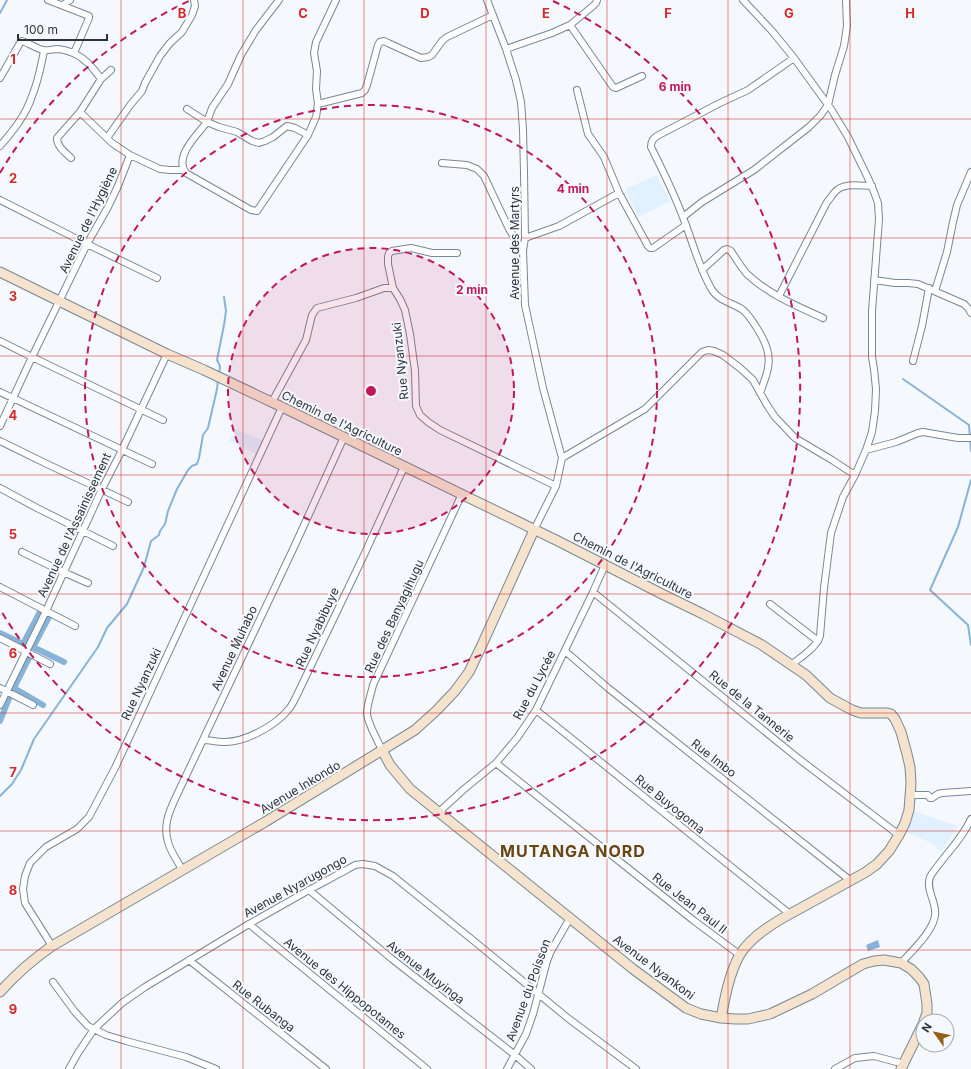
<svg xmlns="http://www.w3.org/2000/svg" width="971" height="1069" viewBox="0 0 971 1069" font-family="Inter,sans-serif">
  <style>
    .built { fill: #e1f1ff }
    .water { fill: #88b3d8 }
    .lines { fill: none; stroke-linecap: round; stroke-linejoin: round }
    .stream { stroke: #88b3d8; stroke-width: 2 }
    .canal { stroke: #88b3d8; stroke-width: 6 }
    .street-casing { stroke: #768898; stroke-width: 8 }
    .secondary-casing { stroke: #768898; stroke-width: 11 }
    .street { stroke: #fff; stroke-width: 6 }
    .secondary { stroke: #f5e3cd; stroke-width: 9 }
    .grid { fill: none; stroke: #d62828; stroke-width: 1; stroke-opacity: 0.55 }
    .ring { fill: none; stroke: #c2185b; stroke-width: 2; stroke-dasharray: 7 5 }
    .labels { text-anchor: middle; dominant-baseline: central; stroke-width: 4; stroke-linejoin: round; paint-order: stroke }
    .street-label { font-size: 12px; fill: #2c343b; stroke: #f5f9fd }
    .district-label { font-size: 16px; font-weight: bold; letter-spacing: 1px; fill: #694514; stroke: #f5f9fd }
    .grid-label { font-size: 13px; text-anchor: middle; font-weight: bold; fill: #d62828; stroke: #f5f9fd; stroke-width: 4; stroke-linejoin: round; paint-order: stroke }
    .centre { fill: #c2185b; stroke: #f5f9fd; stroke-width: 2 }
    .ring-label { font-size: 12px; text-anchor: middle; font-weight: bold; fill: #c2185b; stroke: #f5f9fd; stroke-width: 4; stroke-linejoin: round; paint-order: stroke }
  </style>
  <rect width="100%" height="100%" fill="#f5f9fd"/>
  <path class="built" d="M657 175 670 202 638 217 625 189Z
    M236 429 264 441 258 455 229 441Z
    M914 811 958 826 941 852 931 843 906 832Z"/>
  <path class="water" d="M878 940 880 947 868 951 866 945Z"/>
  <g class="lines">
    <path class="stream" d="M0 13 7 0
      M219 375 220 366 217 360 224 325 226 311 224 297
      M903 379 969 425 971 451
      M971 480 958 527 930 590 968 625 971 645
      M0 796 12 784 21 770 34 739 98 647 107 628 127 604 144 567 151 541 159 535 160 531 165 524 168 511 177 489 188 470 192 466 197 464 199 458 203 435 208 428 217 389 218 379"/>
    <path class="canal" d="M50 615 33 647 64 662
      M0 633 23 644 40 612
      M30 656 14 688 43 705
      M0 721 10 696"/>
    <g class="street-casing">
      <path id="street" d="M48 0 89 16V18L74 53
        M279 0 256 30 241 55 228 84 212 108 207 122 219 127 237 132 252 141 259 143 265 141 273 137 287 126 295 128 308 135
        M487 0 506 49 516 80 521 102 523 129 524 173 525 238 523 251 525 305 543 388 562 458 556 486 534 530
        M743 0 772 31 794 58 831 109 848 137 868 178 874 192 878 203 879 219 872 311V357L874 369 876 389 875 411 872 432 866 450 855 475 843 497 831 533 824 588 820 636C816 648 801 657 791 665
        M63 5 70 0
        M570 25 613 87 616 88 642 76
        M506 49 552 33 570 25 593 6 596 3 597 0
        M0 78 20 43 22 41C29 43 35 48 43 50 47 51 53 49 58 49 78 51 90 63 101 79L111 70
        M577 90 588 134 604 157 619 193 648 246 650 248H653L686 225
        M318 104 362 93 365 90 367 85 378 45 380 42 384 41 388 43 421 58 428 57 432 55 442 41 447 37 493 15
        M187 109 207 122C198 134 173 157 186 173L251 210 257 211 308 135 316 117 318 104 316 89 317 71 314 53 316 42 336 0
        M80 112 112 143 130 155 160 169 170 170H184
        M107 138 131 104 142 91 145 83 160 56 170 43 182 32 192 15 195 6 194 0
        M0 146C13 131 26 115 32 96 38 82 41 66 44 51
        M71 158C65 152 57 147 57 138L80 112 101 79
        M442 163 467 165 477 169 484 176 509 229 523 251
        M0 200 87 244 157 278
        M683 217 702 202 754 170 809 127 820 116 828 105 835 75 844 46 847 26 846 0
        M525 238 559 226 619 193
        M457 253H432L411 248 392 251 389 253 388 257V264L393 288 400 299 405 310 410 334 415 371 416 406 420 415 428 422 440 430 556 486
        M702 270 724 250 727 249 731 251C736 259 741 267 747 274 768 294 797 306 823 318
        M874 280 895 283H908L918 284 964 304 968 308 971 313
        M935 291 947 252 953 222 957 205 971 172
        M779 296 827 202C830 199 832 195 835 192 843 182 860 186 872 186
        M0 341 32 357 163 420
        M913 361 922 326 929 288
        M0 392 152 464
        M760 393C765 379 772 364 767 349 764 338 751 317 743 310 733 303 719 301 712 290 699 268 693 243 684 220 675 195 663 171 651 147 651 141 653 139 657 136L718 104 748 90 794 58
        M272 402 306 340 312 315 317 308 356 298 384 288H393
        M0 426 32 357 87 244 108 207 118 186 130 155
        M0 441 49 465 128 502
        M866 450 896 442 918 433 923 432 958 438H971
        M562 458 645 409 702 352 708 350 714 351 723 355 740 368 753 380 767 405 775 417 795 438 832 460 855 475
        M0 488 37 508 113 546
        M22 552 63 572 88 583
        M0 587 75 626
        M593 592 799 759 899 835
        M770 604 818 641
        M0 638 50 664
        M565 651 608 688 851 881
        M0 688 33 705
        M0 705 46 611 102 489 122 450 167 354
        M536 710 790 914
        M203 740C210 740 217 742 225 742 245 742 275 726 288 710 291 707 294 701 296 697L364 555 404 467
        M382 750C378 741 368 724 367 714 367 704 371 695 373 685L462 494
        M496 763 693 920 740 955
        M910 795H928L930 798H932L938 794 942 793 971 791
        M439 812 463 790 496 763 517 738 536 710 593 592 605 565
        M182 870C178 861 170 851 168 842 163 826 169 812 175 799L295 545 344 437
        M309 890 392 959 515 1055 531 1069
        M249 924 427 1069
        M52 946 25 903 23 889 25 876 30 863 46 847 77 829 89 817 115 768 282 407
        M189 960 326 1069
        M901 963C912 951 938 927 935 910 934 899 926 888 930 877 933 871 939 865 943 859 954 846 964 834 971 819
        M53 982 75 1012 88 1026 106 1035 126 1041 186 1057 216 1069
        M69 1069 78 1053 94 1029 122 1003 145 987 249 924 309 890 348 869 355 865 363 864 375 866 393 876 469 937 569 1019 636 1069
        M507 1069 526 1034 533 1014 547 961 551 951 570 918
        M835 1069 855 1058 874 1056 904 1064"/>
    </g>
    <g class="secondary-casing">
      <path id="secondary" d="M0 272 167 354 204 370 282 407 558 541 662 594 703 614 762 645 806 675 830 698 852 710 861 713H887L891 714 895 719 901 732 907 754 910 767 911 783 909 810 905 823 899 835 889 851 877 864 866 872C844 884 823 896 801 908 780 919 751 935 739 956 729 975 725 997 721 1018
        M382 750 390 765 410 789 633 969 686 1008 701 1014 721 1018 735 1019H748L770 1014 812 994 863 964 874 961 884 960 901 963 911 969 919 977 924 984 927 1004V1013L924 1021
        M0 992C17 973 32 960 52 946L265 822 415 730 437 710 455 691 469 672 481 647 534 530
        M901 1069 923 1024"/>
    </g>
    <use href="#street" class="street"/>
    <use href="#secondary" class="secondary"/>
  </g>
  <path class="grid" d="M121 0V1069M243 0V1069M364 0V1069M486 0V1069M607 0V1069M728 0V1069M850 0V1069M0 119H971M0 238H971M0 356H971M0 475H971M0 594H971M0 713H971M0 831H971M0 950H971"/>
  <circle cx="371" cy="391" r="143" fill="#c2185b" fill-opacity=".12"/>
  <g class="ring">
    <circle cx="371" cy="391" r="143"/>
    <circle cx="371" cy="391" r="286"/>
    <path d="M0 173A430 430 0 0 1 189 1M553 1A430 430 0 1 1 0 609"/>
  </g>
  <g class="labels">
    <g class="street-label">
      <text transform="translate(88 220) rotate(-64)">Avenue de l'Hygiène</text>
      <text transform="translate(514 243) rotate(-90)">Avenue des Martyrs</text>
      <text transform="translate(400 361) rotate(-96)">Rue Nyanzuki</text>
      <text transform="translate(342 423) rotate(26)">Chemin de l'Agriculture</text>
      <text transform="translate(74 525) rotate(-65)">Avenue de l'Assainissement</text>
      <text transform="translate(633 565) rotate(27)">Chemin de l'Agriculture</text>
      <text transform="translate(394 616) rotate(-65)">Rue des Banyagihugu</text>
      <text transform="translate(317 627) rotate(-65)">Rue Nyabibuye</text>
      <text transform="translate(234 648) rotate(-65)">Avenue Muhabo</text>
      <text transform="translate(141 684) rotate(-65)">Rue Nyanzuki</text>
      <text transform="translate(534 685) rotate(-62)">Rue du Lycée</text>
      <text transform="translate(752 706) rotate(39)">Rue de la Tannerie</text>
      <text transform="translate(714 758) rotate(38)">Rue Imbo</text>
      <text transform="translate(300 787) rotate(-31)">Avenue Inkondo</text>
      <text transform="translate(670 804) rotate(39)">Rue Buyogoma</text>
      <text transform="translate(295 886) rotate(-29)">Avenue Nyarugongo</text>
      <text transform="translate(690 903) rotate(38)">Rue Jean Paul II</text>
      <text transform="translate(654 967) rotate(37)">Avenue Nyankoni</text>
      <text transform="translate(426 972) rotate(38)">Avenue Muyinga</text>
      <text transform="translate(345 988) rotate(39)">Avenue des Hippopotames</text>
      <text transform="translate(528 990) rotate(-70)">Avenue du Poisson</text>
      <text transform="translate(264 1006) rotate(38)">Rue Rubanga</text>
    </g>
    <g class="district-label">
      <text x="573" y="851">MUTANGA NORD</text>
    </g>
  </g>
  <g class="grid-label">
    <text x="182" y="18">B</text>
    <text x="303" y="18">C</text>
    <text x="425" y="18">D</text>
    <text x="546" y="18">E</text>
    <text x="668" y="18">F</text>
    <text x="789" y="18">G</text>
    <text x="910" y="18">H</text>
    <text x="13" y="64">1</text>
    <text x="13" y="183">2</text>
    <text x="13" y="301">3</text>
    <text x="13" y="420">4</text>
    <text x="13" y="539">5</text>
    <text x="13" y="658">6</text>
    <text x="13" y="777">7</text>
    <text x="13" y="895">8</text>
    <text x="13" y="1014">9</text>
  </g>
  <circle cx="371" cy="391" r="6" class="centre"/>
  <g class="ring-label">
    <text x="675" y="91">6 min</text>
    <text x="573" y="193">4 min</text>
    <text x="472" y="294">2 min</text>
  </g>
  <g transform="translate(935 1033) rotate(303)"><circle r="19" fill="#f5f9fd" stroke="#a5aaaf"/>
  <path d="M0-3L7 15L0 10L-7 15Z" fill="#956116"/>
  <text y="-6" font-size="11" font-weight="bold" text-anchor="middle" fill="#2c343b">N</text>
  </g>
  <path d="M18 34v6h89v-6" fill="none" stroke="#2c343b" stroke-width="2"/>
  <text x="24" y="34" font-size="12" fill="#2c343b" stroke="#f5f9fd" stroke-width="3" paint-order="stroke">100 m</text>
</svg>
